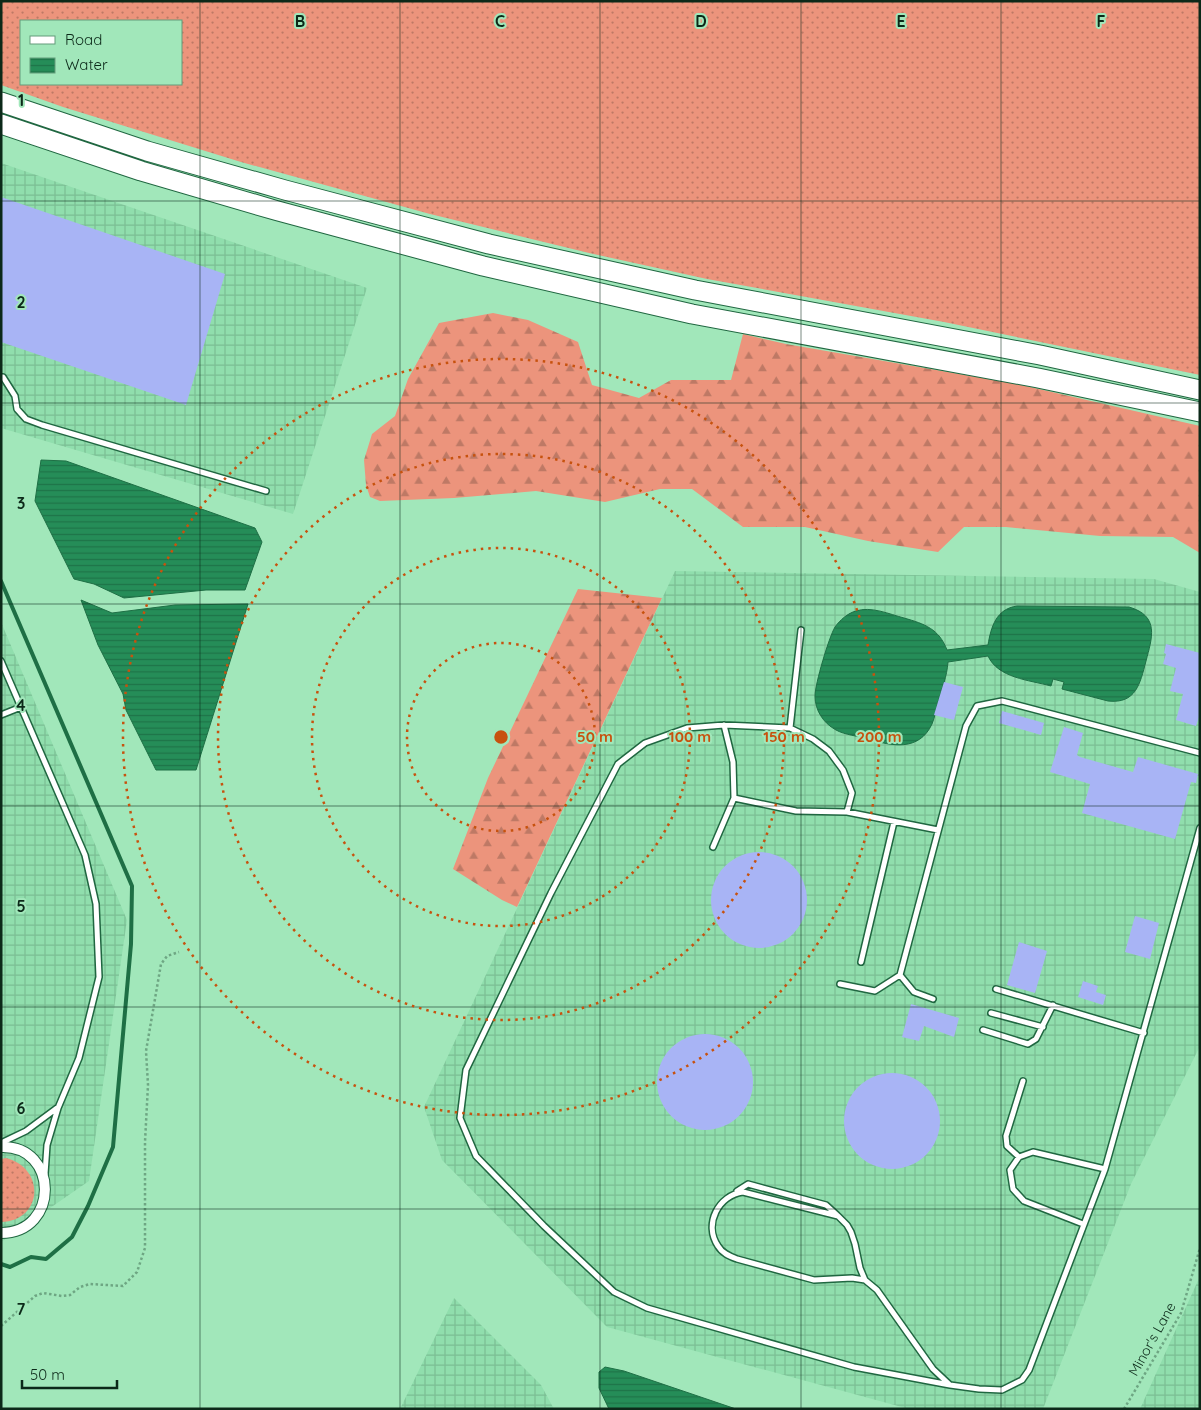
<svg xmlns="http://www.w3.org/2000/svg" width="1201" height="1410" viewBox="0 0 1201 1410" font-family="Quicksand,sans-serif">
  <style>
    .industrial { fill: url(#industrial-grid) }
    .grass { fill: url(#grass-dots); fill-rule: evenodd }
    .forest { fill: url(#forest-firs) }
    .water { fill: url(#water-rules); stroke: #1e6f45 }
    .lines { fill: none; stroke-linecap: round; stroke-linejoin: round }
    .stream { stroke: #1e6f45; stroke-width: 4 }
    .building { fill: #a8b4f5 }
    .lane-casing { stroke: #206741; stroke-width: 8 }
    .street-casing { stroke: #206741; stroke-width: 12 }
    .highway-casing { stroke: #206741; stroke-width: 21 }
    .path { stroke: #6ea683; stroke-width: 2.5; stroke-dasharray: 2.5 2.5; stroke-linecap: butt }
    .lane { stroke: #fff; stroke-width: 5 }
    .street { stroke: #fff; stroke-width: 10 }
    .highway { stroke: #fff; stroke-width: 19 }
    .grid { fill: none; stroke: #0c2919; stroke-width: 1; stroke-opacity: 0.55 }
    .ring { fill: none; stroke: #c7520e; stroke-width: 2.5; stroke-dasharray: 2.5 5 }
    .labels { text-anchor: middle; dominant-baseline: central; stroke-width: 4; stroke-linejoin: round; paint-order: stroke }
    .street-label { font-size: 14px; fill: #0c2919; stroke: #a1e7ba }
    .grid-label { font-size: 16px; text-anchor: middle; font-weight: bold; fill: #0c2919; stroke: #a1e7ba; stroke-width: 4; stroke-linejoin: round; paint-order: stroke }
    .centre { fill: #c7520e; stroke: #a1e7ba; stroke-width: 2.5 }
    .ring-label { font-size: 15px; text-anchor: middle; font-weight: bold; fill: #c7520e; stroke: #a1e7ba; stroke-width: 4; stroke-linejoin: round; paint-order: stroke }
  </style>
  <defs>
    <pattern id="industrial-grid" width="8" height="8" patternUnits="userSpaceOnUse" patternTransform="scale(1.25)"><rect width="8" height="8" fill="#90dead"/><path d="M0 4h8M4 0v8" fill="none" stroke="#7bbe94"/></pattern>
    <pattern id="grass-dots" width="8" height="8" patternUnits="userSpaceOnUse" patternTransform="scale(1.25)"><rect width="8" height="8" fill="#ec947c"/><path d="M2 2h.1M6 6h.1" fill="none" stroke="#be7965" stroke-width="1.8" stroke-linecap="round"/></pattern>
    <pattern id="forest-firs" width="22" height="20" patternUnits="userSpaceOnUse" patternTransform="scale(1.25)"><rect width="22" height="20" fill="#ec947c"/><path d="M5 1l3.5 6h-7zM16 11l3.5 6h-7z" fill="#be7965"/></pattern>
    <pattern id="water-rules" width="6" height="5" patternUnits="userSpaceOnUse" patternTransform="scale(1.25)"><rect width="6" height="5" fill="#258d58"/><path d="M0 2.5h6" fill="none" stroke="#1e7348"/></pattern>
  </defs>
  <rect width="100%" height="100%" fill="#a1e7ba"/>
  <path class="industrial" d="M1 163 367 288 293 514 1 428Z
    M675 571 1154 579 1200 592V1046L1131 1184 1043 1409H909L607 1327 442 1160 424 1107Z
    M1 622 127 920 89 1181 1 1242Z
    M1200 1276V1409H1140Z
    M454 1298 541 1385 554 1409H400Z"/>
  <path class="grass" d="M1 1H1200V375L944 322 707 279 589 253 430 214 241 162 63 107 1 85ZM21 21H181V84H21Z
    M6 1158C46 1168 43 1221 1 1222V1159Z"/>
  <path class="forest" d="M493 313 528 320 578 342 592 385 639 398 671 380H731L743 334 786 344 1017 384 1200 426V553L1173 537 1100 536 1006 527H964L938 552 868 541 805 527H743L692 489H660L605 502 536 491 454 498 380 501 370 497 366 485 364 460 372 434 395 416 408 379 439 323Z
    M578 589 662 598 517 907 502 900 453 869 488 778Z"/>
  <path class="water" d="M41 460 66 461 255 528 262 542 245 590H206L124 598 94 584 74 579 35 501Z
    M81 600 112 613 175 605 248 604 196 770H156L126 710 123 694 98 645Z
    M1017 606 1129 607C1160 616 1152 638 1146 661 1140 684 1136 704 1108 701L1062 689 1064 682 1053 679 1051 686C1029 680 998 678 988 656L948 662C947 676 942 689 938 702 936 709 935 717 932 724 919 752 891 746 869 739 858 736 845 735 836 730 823 723 815 710 815 696 815 684 829 637 835 627 840 620 848 613 856 611 871 606 889 614 904 618 925 624 939 629 947 650L988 645C991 627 996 609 1017 606Z
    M605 1367 624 1371 736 1409H609L599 1388V1372Z"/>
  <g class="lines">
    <path class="stream" d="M1 581 132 886 131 944 113 1147 88 1206 72 1237 46 1259 31 1257 10 1267 1 1264"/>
  </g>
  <path class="building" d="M1 197 225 274 186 405 1 342Z
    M1166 644 1200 653V714L1196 726 1176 720 1183 694 1170 691 1176 668 1163 664 1166 654 1164 653Z
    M944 682 963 687 954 720 934 715Z
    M1002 711 1044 723 1041 735 999 723Z
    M1064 727 1083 733 1077 755 1080 757 1133 772 1138 757 1198 774 1196 783 1191 782 1175 839 1082 813 1090 784 1050 772Z
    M711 900a48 48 0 1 1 96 0a48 48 0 1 1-96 0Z
    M1135 916 1159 923 1150 959 1125 952Z
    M1019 942 1047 951 1035 993 1007 985Z
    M1083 981 1098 986 1096 992 1106 995 1103 1005 1078 997Z
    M911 1004 959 1018 954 1037 924 1026 919 1041 902 1037Z
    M657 1082a48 48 0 1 1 96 0a48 48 0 1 1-96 0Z
    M844 1121a48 48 0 1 1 96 0a48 48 0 1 1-96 0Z"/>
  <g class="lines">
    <g class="lane-casing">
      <path id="lane" d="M1 377H3L15 396 17 409 26 419 42 425 266 491
        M1 661 85 855 96 904 99 977 79 1058 58 1108 47 1145 45 1174
        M1 715 21 707
        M790 728 801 630
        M734 798 796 811 847 812 938 830
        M847 812 852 793 843 770 829 751 813 739 790 728 724 725 687 728 645 743 618 764 551 893 466 1070 460 1118 476 1156 544 1226 614 1292 647 1308 854 1367 950 1385
        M713 847 734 798 733 762 724 725
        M861 962 894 822
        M900 975 914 992 933 999
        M840 984 875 991 900 975 966 726 977 706 1002 701 1200 753
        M996 989 1144 1033
        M991 1013 1043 1027
        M983 1030 1028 1044 1036 1039 1053 1005
        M1 1143 26 1131 57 1108
        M1019 1157 1007 1146 1006 1136 1023 1081
        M737 1191 748 1184 826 1205 837 1215
        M1083 1224 1024 1201 1013 1189 1010 1170 1019 1157 1033 1152 1105 1169
        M865 1280 852 1278 814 1280 737 1259C729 1256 722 1253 718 1246 703 1224 719 1195 743 1192L838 1216 847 1225 851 1232 855 1244 860 1268 865 1280 877 1290 933 1369 950 1385 979 1389 1002 1390 1022 1380 1029 1370 1105 1169 1200 828"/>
    </g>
    <g class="street-casing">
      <path id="street" d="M1 1147C59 1145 60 1233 1 1233"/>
    </g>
    <g class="highway-casing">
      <path id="highway" d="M1 102 147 151 285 190 489 244 695 290 1040 355 1200 390
        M1 124 141 171 278 211 483 266 692 314 1038 378 1200 412"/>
    </g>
    <path class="path" d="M1 1326 35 1296 43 1293 62 1296 70 1295 80 1287 90 1284 123 1286 137 1272 145 1248V1142L148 1085 146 1051 161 964 167 956 179 952
      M1124 1409 1181 1313 1200 1248"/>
    <use href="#lane" class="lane"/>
    <use href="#street" class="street"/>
    <use href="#highway" class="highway"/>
  </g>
  <path class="grid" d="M200 1V1409M400 1V1409M600 1V1409M801 1V1409M1001 1V1409M1 201H1200M1 403H1200M1 604H1200M1 806H1200M1 1007H1200M1 1209H1200"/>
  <g class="ring">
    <circle cx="501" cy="737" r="94"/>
    <circle cx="501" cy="737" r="189"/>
    <circle cx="501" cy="737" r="283"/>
    <circle cx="501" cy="737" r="378"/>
  </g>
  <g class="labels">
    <g class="street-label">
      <text transform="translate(1152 1339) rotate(-61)">Minor's Lane</text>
    </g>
  </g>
  <g class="grid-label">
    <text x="300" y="27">B</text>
    <text x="500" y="27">C</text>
    <text x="701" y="27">D</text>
    <text x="901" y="27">E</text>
    <text x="1101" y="27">F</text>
    <text x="21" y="106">1</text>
    <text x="21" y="308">2</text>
    <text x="21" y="509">3</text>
    <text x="21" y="711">4</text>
    <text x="21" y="912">5</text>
    <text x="21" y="1114">6</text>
    <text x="21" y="1315">7</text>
  </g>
  <circle cx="501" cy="737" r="8" class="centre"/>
  <g class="ring-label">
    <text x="595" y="742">50 m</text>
    <text x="690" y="742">100 m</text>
    <text x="784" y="742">150 m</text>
    <text x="879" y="742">200 m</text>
  </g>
  <rect width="1201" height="1410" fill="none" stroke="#0c2919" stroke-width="5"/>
  <rect x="20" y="20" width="162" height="65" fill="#a1e7ba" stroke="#659b7a"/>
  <rect x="30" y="36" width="25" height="8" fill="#ffffff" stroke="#659b7a"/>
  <text x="65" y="45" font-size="15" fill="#0c2919">Road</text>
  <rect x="30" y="58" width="25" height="15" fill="url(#water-rules)" stroke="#659b7a"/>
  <text x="65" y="70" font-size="15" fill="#0c2919">Water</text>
  <path d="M22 1380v8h95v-8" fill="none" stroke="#0c2919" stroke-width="2.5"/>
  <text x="30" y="1380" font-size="15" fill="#0c2919" stroke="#a1e7ba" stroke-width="4" paint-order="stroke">50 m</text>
</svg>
